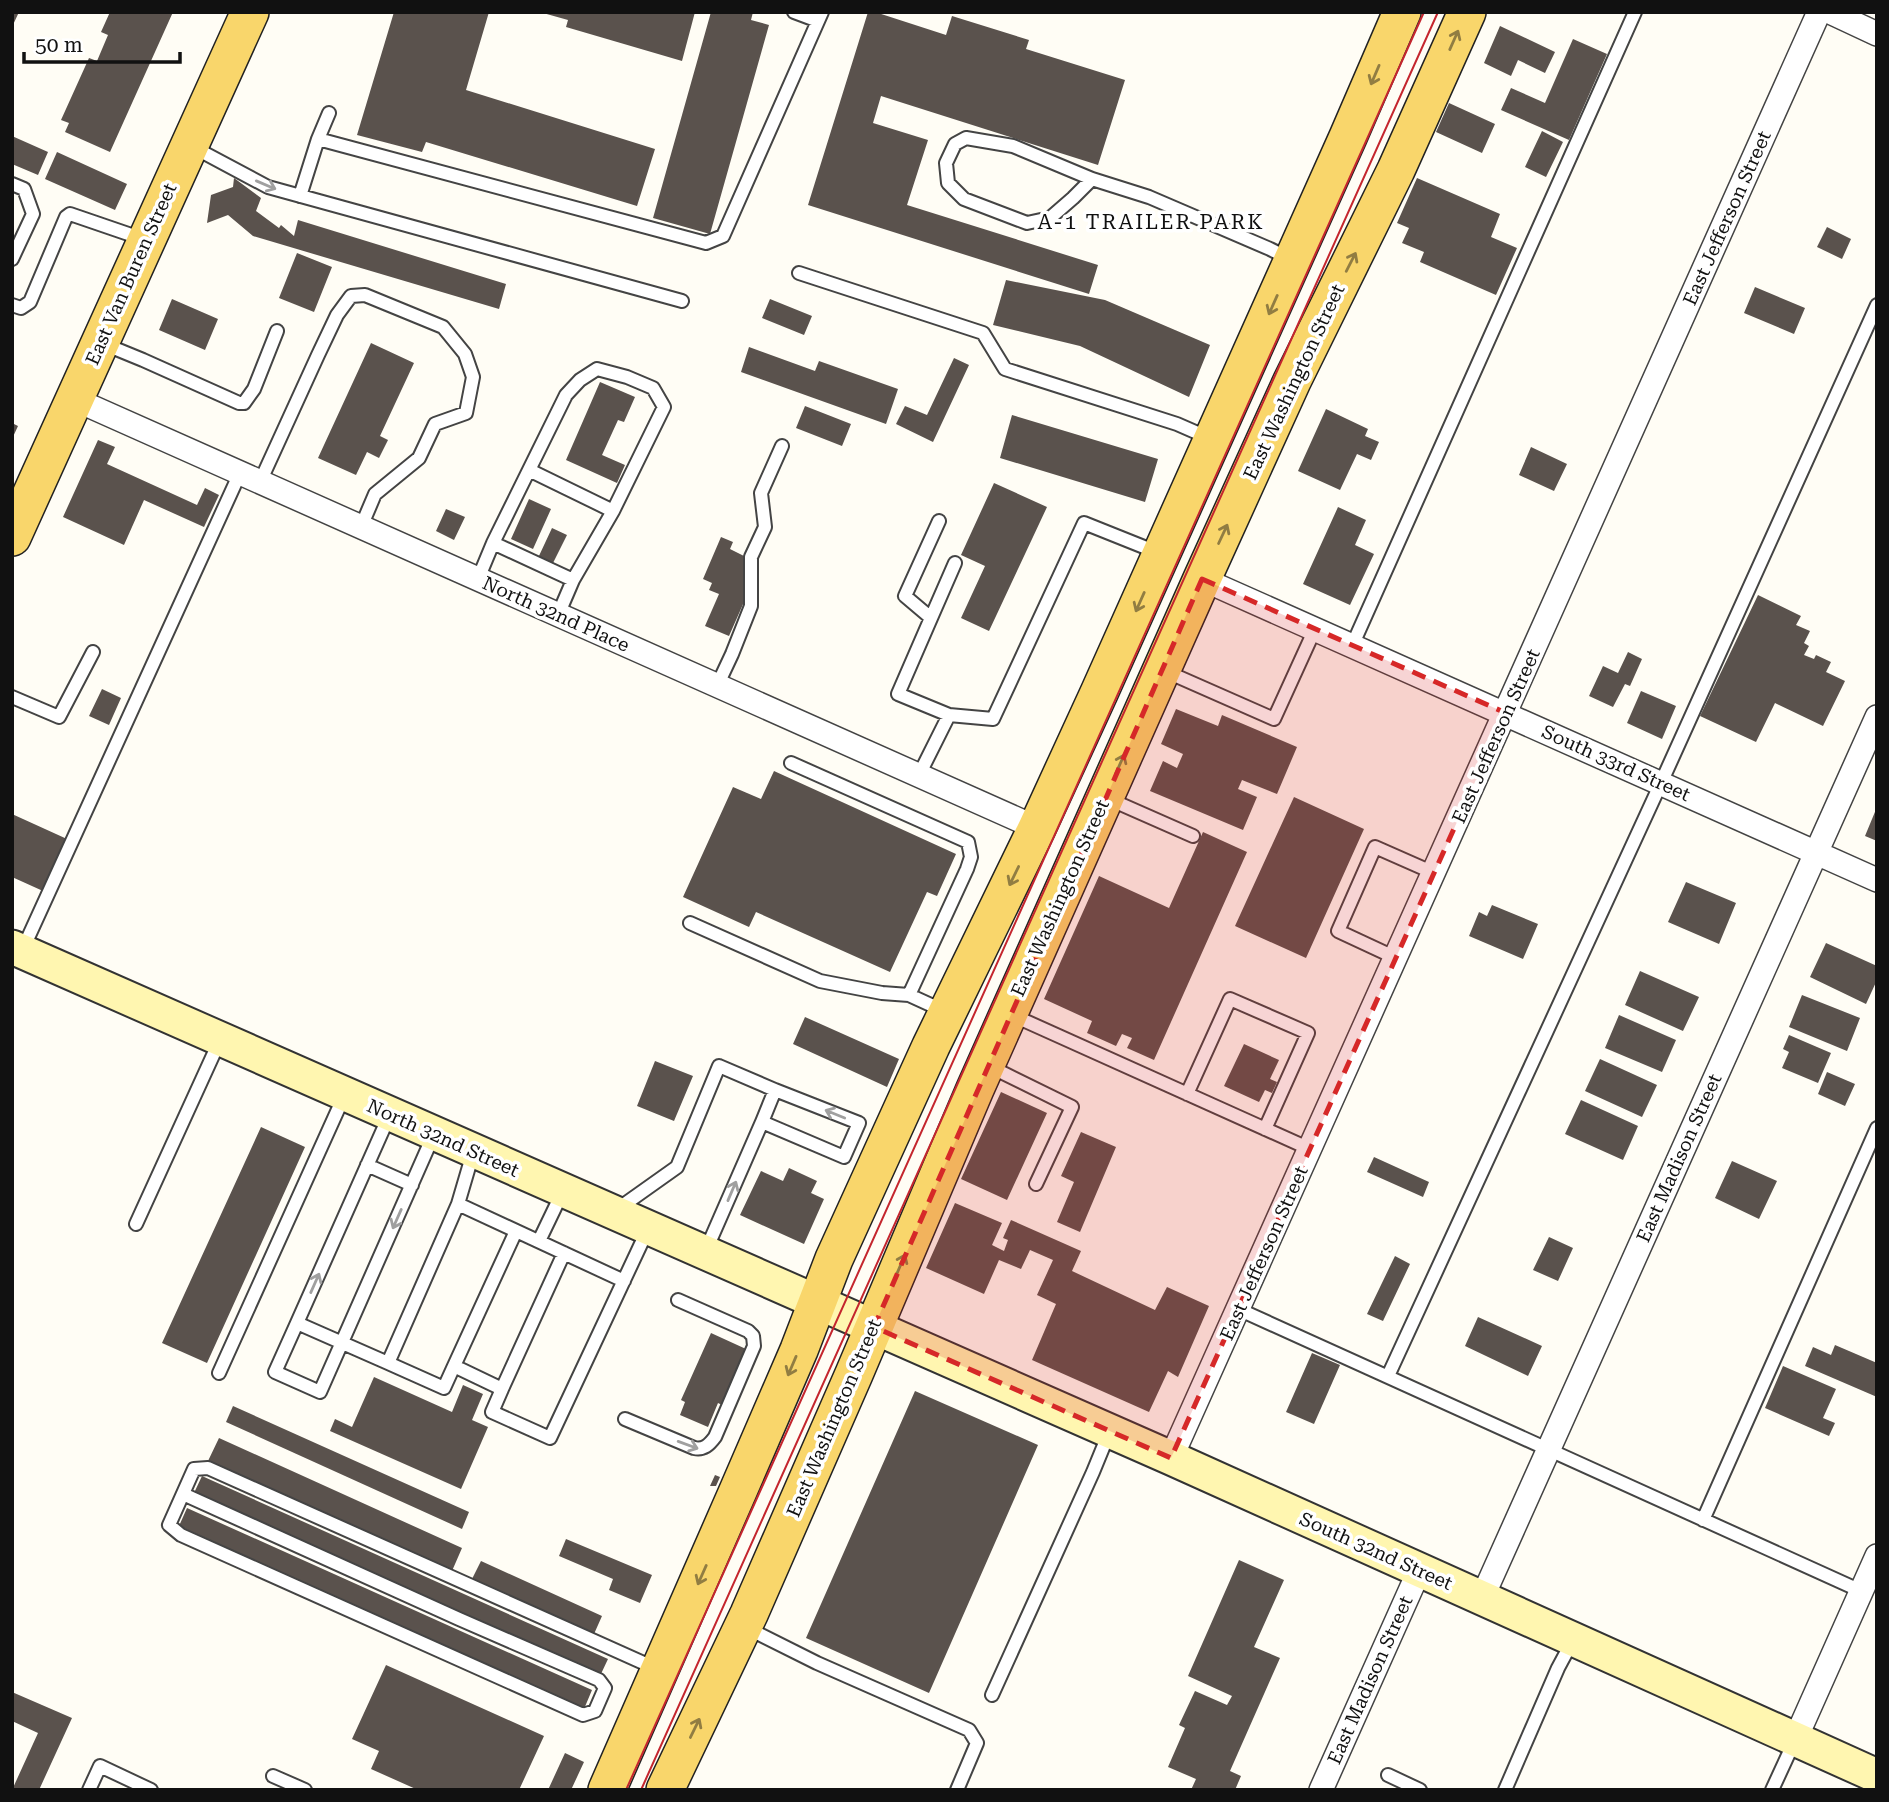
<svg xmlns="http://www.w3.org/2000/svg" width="1889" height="1802" viewBox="0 0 1889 1802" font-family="'Roboto Serif',serif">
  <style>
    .building { fill: #5a524d }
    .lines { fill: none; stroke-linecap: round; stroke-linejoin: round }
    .lane-casing { stroke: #444; stroke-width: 16 }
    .street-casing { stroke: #444; stroke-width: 26 }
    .secondary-casing { stroke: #333; stroke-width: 37 }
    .primary-casing { stroke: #222; stroke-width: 40 }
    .lane { stroke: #fff; stroke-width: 12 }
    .street { stroke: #fff; stroke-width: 23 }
    .secondary { stroke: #fff6b0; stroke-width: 33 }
    .primary { stroke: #f9d66b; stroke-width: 37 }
    .tram { stroke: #c4262e; stroke-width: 2 }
    .oneway { stroke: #917d42 }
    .oneway2 { stroke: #a0a0a0 }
    .marked { fill: #d62828; fill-opacity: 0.2; stroke: #d62828; stroke-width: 5; stroke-dasharray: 14 9; stroke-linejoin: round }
    .labels { text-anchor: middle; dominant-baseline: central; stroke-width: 7; stroke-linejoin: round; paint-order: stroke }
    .street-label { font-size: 19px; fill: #111; stroke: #fff }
    .neighbourhood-label { font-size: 21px; letter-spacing: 2px; fill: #111; stroke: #fff }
  </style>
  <rect width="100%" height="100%" fill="#fffdf5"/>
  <path class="building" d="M12 12H19L12 27Z
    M110 12H173L110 152 65 132 69 123 61 120 89 58 97 61 108 35 101 32Z
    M394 12H489L466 90 655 149 637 206 426 142 422 152 357 135Z
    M695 12 682 61 566 27 568 20 543 13Z
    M711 12H753L751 20 769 25 710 234 653 218Z
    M868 12H875L946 35 952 16 1029 40 1026 49 1125 80 1098 165 881 96 873 123 928 140 907 205 1098 265 1089 294 808 205Z
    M1500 26 1555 52 1545 73 1518 60 1511 76 1484 63Z
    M1573 39 1607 54 1569 140 1501 110 1511 88 1545 103Z
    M1449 103 1495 124 1482 153 1436 132Z
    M1542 131 1563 142 1546 177 1525 167Z
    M12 136 48 152 38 175 12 164Z
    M57 152 127 184 115 210 45 179Z
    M234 178 261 198 256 211 279 228 281 225 294 236 298 220 506 284 499 309 253 236 228 215 207 223 211 195 233 187Z
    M1417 178 1500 214 1491 237 1517 248 1496 295 1420 262 1424 252 1402 243 1409 228 1397 223Z
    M1827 227 1851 239 1842 259 1817 247Z
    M297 253 332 267 314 312 279 298Z
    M1006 280 1105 300 1210 345 1189 397 1080 346 993 325Z
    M1755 287 1805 308 1794 334 1744 313Z
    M172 299 218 319 205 350 159 330Z
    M770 299 812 316 804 335 762 318Z
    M371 343 414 363 380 436 388 440 379 458 367 452 356 475 318 458Z
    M749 347 815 371 819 361 898 389 886 424 741 372Z
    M954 358 969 365 933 442 896 424 905 406 927 415Z
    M600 382 635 397 624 422 618 420 602 455 625 465 617 483 566 460Z
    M805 406 851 424 842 446 796 428Z
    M1326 409 1368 429 1365 436 1379 442 1371 460 1357 454 1340 490 1298 471Z
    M1012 415 1158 459 1145 502 1000 458Z
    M12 423 18 426 12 439Z
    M98 440 115 447 107 464 197 505 205 488 219 495 204 527 144 500 124 545 63 517Z
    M1531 447 1567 464 1554 491 1519 475Z
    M994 483 1047 507 989 631 961 618 985 566 961 555Z
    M529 499 551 509 533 549 511 539Z
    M1338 507 1366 520 1355 545 1374 554 1350 605 1303 584Z
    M446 509 465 517 454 540 436 531Z
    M552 528 567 535 552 565 538 558Z
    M721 537 733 542 730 549 744 556V602L729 636 705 626 719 594 709 590 712 583 703 579Z
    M1758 595 1801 616 1796 625 1810 631 1804 643 1809 646 1804 655 1814 659 1816 655 1831 662 1826 672 1845 681 1823 726 1775 703 1756 742 1700 716Z
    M1628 652 1642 659 1630 686 1625 684 1613 707 1589 696 1603 666 1618 673Z
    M102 689 121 698 109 725 89 716Z
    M1641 691 1676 706 1662 739 1627 723Z
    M1176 709 1218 726 1222 715 1297 747 1277 794 1242 780 1238 789 1257 797 1243 830 1150 791 1163 761 1177 768 1183 754 1161 744Z
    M774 771 956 854 937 896 927 892 890 972 756 912 749 927 683 897 733 787 761 799Z
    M1294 797 1364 829 1306 958 1235 926Z
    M1877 807V841L1865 836Z
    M12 814 67 839 43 891 12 877Z
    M1203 832 1247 852 1154 1060 1127 1048 1132 1038 1122 1034 1116 1046 1087 1033 1092 1021 1044 999 1099 876 1169 908Z
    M1686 882 1736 903 1719 944 1668 922Z
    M1492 905 1538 924 1523 959 1469 936 1479 912 1487 916Z
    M1826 943 1877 966V980L1866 1004 1810 977Z
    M1640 971 1699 997 1683 1031 1625 1005Z
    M1802 995 1860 1018 1847 1051 1789 1027Z
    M1619 1015 1676 1040 1662 1072 1605 1048Z
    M805 1017 899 1059 887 1087 793 1044Z
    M1789 1035 1831 1053 1818 1083 1782 1068 1789 1052 1783 1049Z
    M1244 1044 1279 1060 1270 1079 1277 1082 1272 1093 1265 1090 1259 1102 1224 1086Z
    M1600 1059 1657 1085 1642 1117 1585 1091Z
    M655 1061 693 1076 674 1121 637 1106Z
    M1827 1072 1855 1084 1845 1106 1818 1094Z
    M1001 1092 1047 1113 1007 1200 961 1179Z
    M1581 1100 1638 1126 1623 1160 1565 1134Z
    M261 1127 305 1147 207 1363 162 1343Z
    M1081 1132 1116 1147 1080 1232 1057 1222 1074 1182 1061 1176Z
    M1374 1157 1429 1182 1423 1197 1367 1172Z
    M1732 1161 1777 1181 1759 1219 1715 1198Z
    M789 1168 817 1181 811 1193 824 1199 804 1244 740 1215 761 1171 783 1181Z
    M955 1203 1002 1223 992 1245 1004 1251 1008 1240 1003 1238 1011 1220 1081 1251 1072 1271 1155 1310 1167 1287 1209 1306 1178 1377 1168 1371 1149 1412 1032 1360 1056 1304 1037 1295 1053 1260 1030 1250 1021 1269 999 1260 984 1294 926 1268Z
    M1549 1237 1573 1248 1558 1281 1533 1270Z
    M1395 1256 1410 1264 1383 1321 1367 1314Z
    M1478 1317 1542 1346 1528 1376 1465 1346Z
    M711 1333 746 1349 722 1405 718 1403 708 1427 680 1415 685 1402 681 1400Z
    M1835 1345 1877 1363V1397L1805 1366 1813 1347 1831 1355Z
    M1312 1353 1340 1365 1314 1424 1286 1412Z
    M1783 1366 1836 1389 1823 1418 1835 1423 1829 1436 1765 1408Z
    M374 1377 452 1412 463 1385 483 1394 472 1420 488 1427 461 1489 330 1431 335 1419 352 1427Z
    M915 1391 1038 1445 929 1693 806 1638Z
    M233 1406 469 1512 462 1529 226 1422Z
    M219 1438 462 1548 452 1571 208 1461Z
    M715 1475 720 1477 716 1486H710Z
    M202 1476 608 1659 600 1676 194 1493Z
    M187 1508 592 1690 584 1709 179 1526Z
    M566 1539 652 1575 640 1603 609 1590 613 1579 559 1556Z
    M1239 1560 1284 1580 1254 1647 1280 1658 1230 1771 1241 1776 1235 1790 1225 1788 1224 1790H1191L1196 1779 1168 1767 1185 1728 1179 1725 1195 1691 1227 1705 1232 1696 1188 1676Z
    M481 1561 602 1616 594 1634 472 1579Z
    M386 1665 544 1736 519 1790H418L371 1769 379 1751 352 1739Z
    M12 1692 72 1718 39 1790H12L38 1733 12 1721Z
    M565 1753 584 1762 571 1790H548Z"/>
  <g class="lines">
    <g class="lane-casing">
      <path id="lane" d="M794 12 818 21
        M318 139 706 243 723 236 822 12
        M193 147 268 187 682 301
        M1092 179 1073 198 1050 218 1027 223 964 199 948 183 946 163 955 144 966 138 1013 146 1092 179 1149 197 1270 249 1290 259
        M12 184 24 189 33 214 12 259
        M300 196 318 139 329 113
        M799 273 983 333 1005 369 1177 424 1209 438
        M12 305 21 308 30 302 66 217 70 214 143 239
        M104 344 143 360 239 403H244L254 389 277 331
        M529 470 613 511
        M260 482 318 355 337 315 351 296 365 295 443 327 465 354 473 377 466 413 435 424 419 458 375 494 361 527
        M939 521 905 596 931 618 898 694 949 715
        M493 543 566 395 580 380 597 369 627 377 653 388 664 407 613 511 573 580
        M478 579 493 543 573 580 558 615
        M931 618 955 563
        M1352 646 1635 12
        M1165 671 1274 719 1315 629
        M717 686 732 654 751 606V557L765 527 761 493 782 446
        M12 697 59 717 93 652
        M791 763 968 842 971 857 967 869 909 995 944 1011
        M919 775 949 715 993 719 1084 523 1159 553
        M1109 799 1193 836
        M690 923 820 981 882 993 909 995
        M22 951 240 473
        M1396 958 1338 931 1375 847 1434 873
        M1012 1015 1310 1149
        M989 1066 1072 1107 1036 1184
        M1187 1094 1230 999 1308 1033 1265 1129
        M473 1153 458 1204 388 1363 444 1388 454 1366 502 1389 492 1412 550 1438 648 1229
        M367 1165 412 1185
        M458 1204 624 1281
        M615 1211 677 1167 719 1066 775 1090 762 1122
        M136 1224 220 1040
        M539 1241 563 1191
        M706 1250 762 1122 844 1157 859 1123 775 1090
        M1238 1309 1861 1591
        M297 1323 275 1372 320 1392 434 1134
        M388 1363 297 1323 390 1114
        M454 1366 516 1231
        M219 1373 345 1094
        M1388 1376 1661 783 1877 305
        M502 1389 564 1253
        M625 1419 694 1448C704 1450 709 1445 715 1437L754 1346 753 1336 748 1331 678 1300
        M183 1494 459 1619 599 1680 605 1688 595 1711 583 1715 181 1535 169 1525 194 1469 208 1468 657 1669
        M1703 1520 1877 1128
        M747 1628 817 1663 969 1730 977 1743 957 1790
        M992 1695 1093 1472 1109 1433
        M1388 1775 1420 1790
        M273 1776 305 1790
        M89 1790 100 1766 151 1790
        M1505 1790 1558 1668 1573 1640
        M1772 1790 1795 1740"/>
    </g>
    <g class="street-casing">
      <path id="street" d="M1830 12 1877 34
        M74 399 1037 828
        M1202 579 1877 880
        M1171 1458 1819 12
        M1482 1598 1877 717
        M1795 1740 1877 1556
        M1321 1790 1419 1571"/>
    </g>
    <g class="secondary-casing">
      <path id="secondary" d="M12 947 1171 1458 1877 1776"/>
    </g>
    <g class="primary-casing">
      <path id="primary" d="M12 537 250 12
        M607 1790 738 1491 799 1350 834 1259 931 1046 1037 828 1099 693 1348 137 1402 12
        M665 1790 749 1614 854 1374 975 1089 1202 579 1292 381 1396 170 1467 12"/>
    </g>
    <use href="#lane" class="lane"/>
    <use href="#street" class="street"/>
    <use href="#secondary" class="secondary"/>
    <use href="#primary" class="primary"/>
    <path class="tram" d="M626 1790 1424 12
      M641 1790 1438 12"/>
  </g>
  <defs><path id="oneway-shaft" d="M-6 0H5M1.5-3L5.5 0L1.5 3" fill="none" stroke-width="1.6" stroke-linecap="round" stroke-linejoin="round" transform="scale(1.75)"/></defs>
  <g class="oneway">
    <use href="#oneway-shaft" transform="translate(1454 40) rotate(-66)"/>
    <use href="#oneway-shaft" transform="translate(1375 75) rotate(113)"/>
    <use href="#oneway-shaft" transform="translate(1351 262) rotate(-63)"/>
    <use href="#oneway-shaft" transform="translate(1273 305) rotate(114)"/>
    <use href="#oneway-shaft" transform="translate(1223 534) rotate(-65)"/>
    <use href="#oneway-shaft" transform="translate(1140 602) rotate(114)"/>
    <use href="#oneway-shaft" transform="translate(1120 764) rotate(-66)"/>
    <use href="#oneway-shaft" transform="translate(1014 876) rotate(116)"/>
    <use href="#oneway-shaft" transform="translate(901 1264) rotate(-67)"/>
    <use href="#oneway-shaft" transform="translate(792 1366) rotate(113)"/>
    <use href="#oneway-shaft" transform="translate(702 1575) rotate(114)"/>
    <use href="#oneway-shaft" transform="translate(695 1728) rotate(-64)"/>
  </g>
  <g class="oneway2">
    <use href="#oneway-shaft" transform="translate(266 185) rotate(23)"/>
    <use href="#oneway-shaft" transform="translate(835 1114) rotate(-158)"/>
    <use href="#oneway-shaft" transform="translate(732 1191) rotate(-67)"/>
    <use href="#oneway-shaft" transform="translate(397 1219) rotate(114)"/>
    <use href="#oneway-shaft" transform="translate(315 1283) rotate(-66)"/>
    <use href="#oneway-shaft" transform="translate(688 1445) rotate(20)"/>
  </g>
  <path class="marked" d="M1202 579 1506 713 1171 1458 874 1327Z"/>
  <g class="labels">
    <g class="street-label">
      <text transform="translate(1727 218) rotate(-66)">East Jefferson Street</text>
      <text transform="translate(131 274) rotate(-66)">East Van Buren Street</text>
      <text transform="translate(1294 382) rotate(-65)">East Washington Street</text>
      <text transform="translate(556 614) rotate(24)">North 32nd Place</text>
      <text transform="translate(1496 736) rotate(-66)">East Jefferson Street</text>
      <text transform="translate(1616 763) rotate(24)">South 33rd Street</text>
      <text transform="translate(1060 898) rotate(-66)">East Washington Street</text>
      <text transform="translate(443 1138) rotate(24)">North 32nd Street</text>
      <text transform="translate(1679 1158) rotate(-66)">East Madison Street</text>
      <text transform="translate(1264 1253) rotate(-66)">East Jefferson Street</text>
      <text transform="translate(834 1418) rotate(-67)">East Washington Street</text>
      <text transform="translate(1376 1551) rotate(24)">South 32nd Street</text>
      <text transform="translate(1370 1680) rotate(-66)">East Madison Street</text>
    </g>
    <g class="neighbourhood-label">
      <text x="1151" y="222">A-1 TRAILER PARK</text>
    </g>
  </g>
  <rect width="1889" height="1802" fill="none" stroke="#111111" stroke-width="28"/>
  <path d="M24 52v10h156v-10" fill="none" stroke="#111111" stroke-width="3.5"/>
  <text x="35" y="52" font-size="21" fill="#111111" stroke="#ffffff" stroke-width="5" paint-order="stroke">50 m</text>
</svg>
